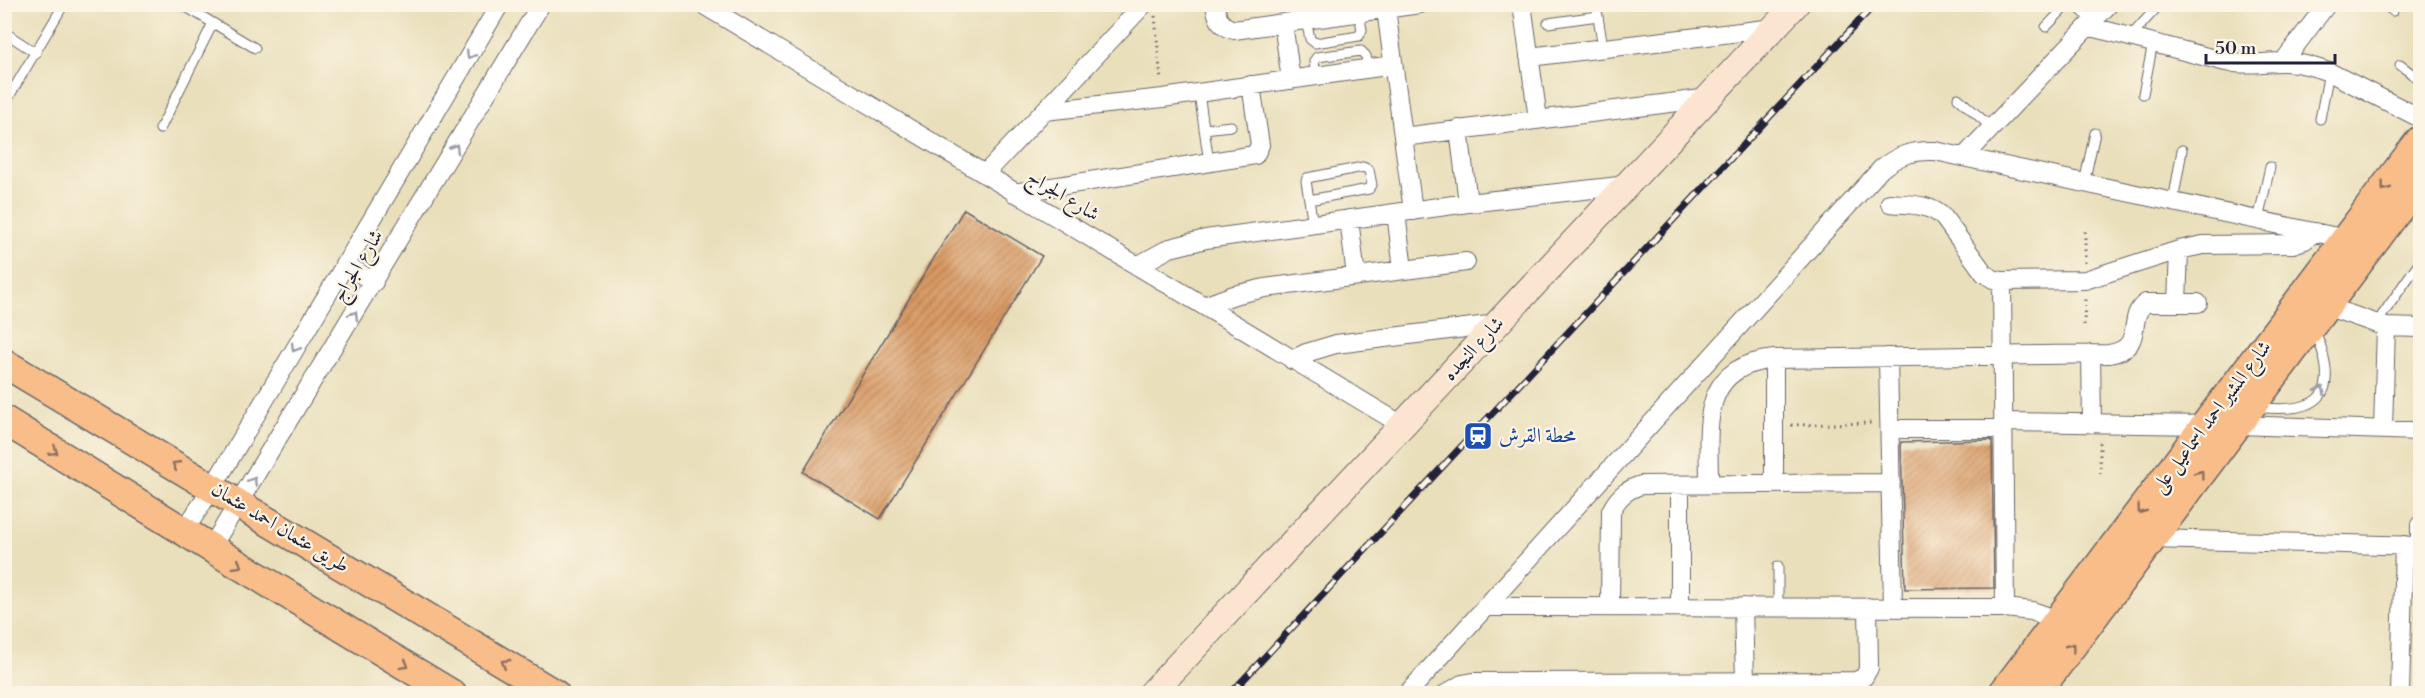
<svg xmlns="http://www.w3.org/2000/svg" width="2425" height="698" viewBox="0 0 2425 698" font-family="'Libre Bodoni',Amiri,serif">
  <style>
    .building { fill: url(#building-hatch) }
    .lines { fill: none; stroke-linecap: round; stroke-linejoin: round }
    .lane-casing { stroke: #686468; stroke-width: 11 }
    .street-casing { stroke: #686468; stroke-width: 20 }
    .secondary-casing { stroke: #686468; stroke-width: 28 }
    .primary-casing { stroke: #686468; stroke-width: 31 }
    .path { stroke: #686468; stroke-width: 3; stroke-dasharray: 1.5 4.5; stroke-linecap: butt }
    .lane { stroke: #fff; stroke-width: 9 }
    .street { stroke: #fff; stroke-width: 18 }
    .secondary { stroke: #fce5d0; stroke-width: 26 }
    .primary { stroke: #f8bd89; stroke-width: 28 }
    .rail-casing { stroke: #22223b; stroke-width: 7 }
    .rail { stroke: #fcf5e5; stroke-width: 4.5; stroke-dasharray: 14; stroke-linecap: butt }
    .oneway { stroke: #9c9ca7 }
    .oneway2 { stroke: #8d7062 }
    .labels { text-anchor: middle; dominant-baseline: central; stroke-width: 4.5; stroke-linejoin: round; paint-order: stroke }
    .street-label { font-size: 20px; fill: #22223b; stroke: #fcf5e5 }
    .transit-label { font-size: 20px; fill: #164399; stroke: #fcf5e5; text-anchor: start }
  </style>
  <defs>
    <pattern id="building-hatch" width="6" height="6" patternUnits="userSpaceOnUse" patternTransform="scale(1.5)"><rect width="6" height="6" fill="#d89962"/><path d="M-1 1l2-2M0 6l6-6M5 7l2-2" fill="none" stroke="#af7c52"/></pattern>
  </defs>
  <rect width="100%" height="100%" fill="#fcf5e5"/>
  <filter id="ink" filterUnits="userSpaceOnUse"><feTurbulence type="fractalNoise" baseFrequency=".0167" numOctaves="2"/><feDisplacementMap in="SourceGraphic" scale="12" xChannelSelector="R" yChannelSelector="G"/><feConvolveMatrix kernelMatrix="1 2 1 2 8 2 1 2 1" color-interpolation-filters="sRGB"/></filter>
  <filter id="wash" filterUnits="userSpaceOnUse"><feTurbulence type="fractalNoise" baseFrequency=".008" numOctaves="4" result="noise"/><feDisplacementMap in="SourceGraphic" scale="24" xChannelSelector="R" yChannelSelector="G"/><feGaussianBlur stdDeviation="1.35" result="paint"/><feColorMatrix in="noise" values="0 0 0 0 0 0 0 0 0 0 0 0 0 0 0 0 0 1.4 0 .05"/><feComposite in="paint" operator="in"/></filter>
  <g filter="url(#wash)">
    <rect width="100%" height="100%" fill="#e9dfbb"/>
    <g id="blocks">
      <path class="building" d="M964 209 1042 256 880 519 803 472Z
        M1992 440 1994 588 1905 589 1901 442Z"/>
    </g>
  </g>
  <g filter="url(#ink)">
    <use href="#blocks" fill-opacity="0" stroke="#686468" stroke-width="1.5"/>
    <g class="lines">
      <g class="lane-casing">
        <path id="lane" d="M181 4 255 48
          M1596 4 1603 48
          M2383 4 2393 11
          M1306 20 1310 39 1315 43 1359 36 1362 30 1359 13
          M1548 23 1598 16
          M2046 27 2068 4
          M4 32 36 53
          M2130 37 2160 4
          M2400 65 2420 80
          M1316 76 1314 61 1317 57 1361 51 1366 56 1368 69
          M1199 93 1209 163
          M2143 94 2153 43
          M1958 98 1992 128
          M4 105 64 4
          M2320 119 2329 72
          M160 129 213 23
          M1204 129 1231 126
          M2084 183 2095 133
          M1309 200 1369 189 1372 185 1369 170 1363 167 1307 178 1306 181 1313 224
          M2173 202 2182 150
          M2258 220 2270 167
          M2376 324 2420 261
          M2256 407C2321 415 2342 395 2315 331
          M1778 566V607"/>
      </g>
      <g class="street-casing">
        <path id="street" d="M702 4 1402 425
          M1215 4C1217 18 1220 26 1234 30L1420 4
          M1522 4 1538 119
          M2081 4 2096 18
          M1386 9 1413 211
          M1283 23 1291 80
          M2088 26 2226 62C2245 66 2263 62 2283 62 2299 62 2314 67 2329 72L2420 118
          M1529 57 1774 28
          M2283 62 2327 4
          M1044 111 1163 98 1393 65
          M1459 129 1468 203
          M1403 137 1709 98
          M1964 157 2109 4
          M985 174 1144 4
          M1014 193 1255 155 1260 145 1251 85
          M1890 203C1909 205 1930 203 1944 218L1984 273 1993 279 2002 281 2085 280 2179 250 2203 245 2293 244 2305 240 2315 232
          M1396 213 1403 270
          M1349 219 1356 276
          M344 264 374 282
          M1137 266 1170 248 1206 239 1468 203 1628 185
          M2002 281 2005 608
          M2177 303 2179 250
          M1204 306 1234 295 1265 288 1466 262
          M2326 306 2386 327 2420 328
          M2091 354 2092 424
          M1888 357 1893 608
          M1292 360 1306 353 1336 344 1497 324
          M2003 422 2205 425
          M2237 425 2420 431
          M1890 429H2003
          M2383 429 2386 327
          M1709 484C1709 427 1698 367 1774 359L2109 354C2147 348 2125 316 2146 303H2198
          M1774 484V359
          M1680 485V607
          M184 531 213 487 500 4
          M2151 539 2420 546
          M2420 546V525
          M211 548 541 4
          M1485 607 2005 608 2032 611 2058 620
          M1610 607 1611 511C1618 497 1626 490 1641 485L1891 483
          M1743 607 1745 681
          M1407 694 1881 169C1898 155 1913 150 1935 151L2346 239 2353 243
          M1446 694 1462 684 1473 682 1856 681 1864 677 1869 668 1868 607
          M2400 694 2404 545"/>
      </g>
      <g class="secondary-casing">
        <path id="secondary" d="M1151 694 1796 4"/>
      </g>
      <g class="primary-casing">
        <path id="primary" d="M4 363 555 694
          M4 420 211 548 452 694
          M2002 694 2420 140
          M2036 694 2420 181"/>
      </g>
      <path class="path" d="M1155 16 1161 81
        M2085 263V229
        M2084 325 2085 297
        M1791 425 1874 423
        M2100 474V441
        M473 687 485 694"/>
      <use href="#lane" class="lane"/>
      <use href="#street" class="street"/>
      <use href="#secondary" class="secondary"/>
      <use href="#primary" class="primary"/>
      <g class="rail-casing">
        <path id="rail" d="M1230 694 1875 4"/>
      </g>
      <use href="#rail" class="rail"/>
    </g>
    <defs><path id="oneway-chevron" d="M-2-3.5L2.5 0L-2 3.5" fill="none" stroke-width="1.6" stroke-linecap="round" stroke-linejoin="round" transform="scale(1.5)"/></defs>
    <g class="oneway">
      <use href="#oneway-chevron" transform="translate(470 55) rotate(121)"/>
      <use href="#oneway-chevron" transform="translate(455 148) rotate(-59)"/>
      <use href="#oneway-chevron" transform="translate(354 315) rotate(-59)"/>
      <use href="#oneway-chevron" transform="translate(295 348) rotate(121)"/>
      <use href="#oneway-chevron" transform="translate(2321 390) rotate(-66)"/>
      <use href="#oneway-chevron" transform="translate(253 481) rotate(-59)"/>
    </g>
    <g class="oneway2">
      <use href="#oneway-chevron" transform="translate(2385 187) rotate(127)"/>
      <use href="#oneway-chevron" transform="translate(54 451) rotate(32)"/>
      <use href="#oneway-chevron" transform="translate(176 465) rotate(-149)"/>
      <use href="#oneway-chevron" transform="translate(2200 474) rotate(-53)"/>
      <use href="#oneway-chevron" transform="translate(2141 510) rotate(127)"/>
      <use href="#oneway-chevron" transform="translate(238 565) rotate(31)"/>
      <use href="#oneway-chevron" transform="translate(2071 647) rotate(-53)"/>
      <use href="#oneway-chevron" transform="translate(505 663) rotate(-149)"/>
      <use href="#oneway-chevron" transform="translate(405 665) rotate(31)"/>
    </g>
  </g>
  <defs>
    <g id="station-square" transform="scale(1.5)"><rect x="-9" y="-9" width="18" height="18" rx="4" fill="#1a4fb4" stroke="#fcf5e5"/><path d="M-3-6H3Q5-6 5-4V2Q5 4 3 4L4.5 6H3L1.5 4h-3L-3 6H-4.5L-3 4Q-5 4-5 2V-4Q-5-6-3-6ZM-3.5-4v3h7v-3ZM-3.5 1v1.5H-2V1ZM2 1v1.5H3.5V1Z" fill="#fff"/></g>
  </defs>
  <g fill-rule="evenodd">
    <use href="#station-square" x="1478" y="436"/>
  </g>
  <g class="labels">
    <g class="street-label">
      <text transform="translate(1063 196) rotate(31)">شارع الجراج</text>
      <text transform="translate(358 266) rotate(-59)">شارع الجراج</text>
      <text transform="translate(1474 349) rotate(-47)">شارع النجده</text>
      <text transform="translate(2212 417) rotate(-53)">شارع المشير احمد اسماعيل على</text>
      <text transform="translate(280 528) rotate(31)">طريق عثمان احمد عثمان</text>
    </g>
    <g class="transit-label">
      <text x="1499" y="436">محطة القرش</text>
    </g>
  </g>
  <rect width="2425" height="698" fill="none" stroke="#fcf5e5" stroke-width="24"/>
  <path d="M2206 54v9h129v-9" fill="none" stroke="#22223b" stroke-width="3"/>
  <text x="2215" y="54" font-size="18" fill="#22223b" stroke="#fcf5e5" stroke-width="4.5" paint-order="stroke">50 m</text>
</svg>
